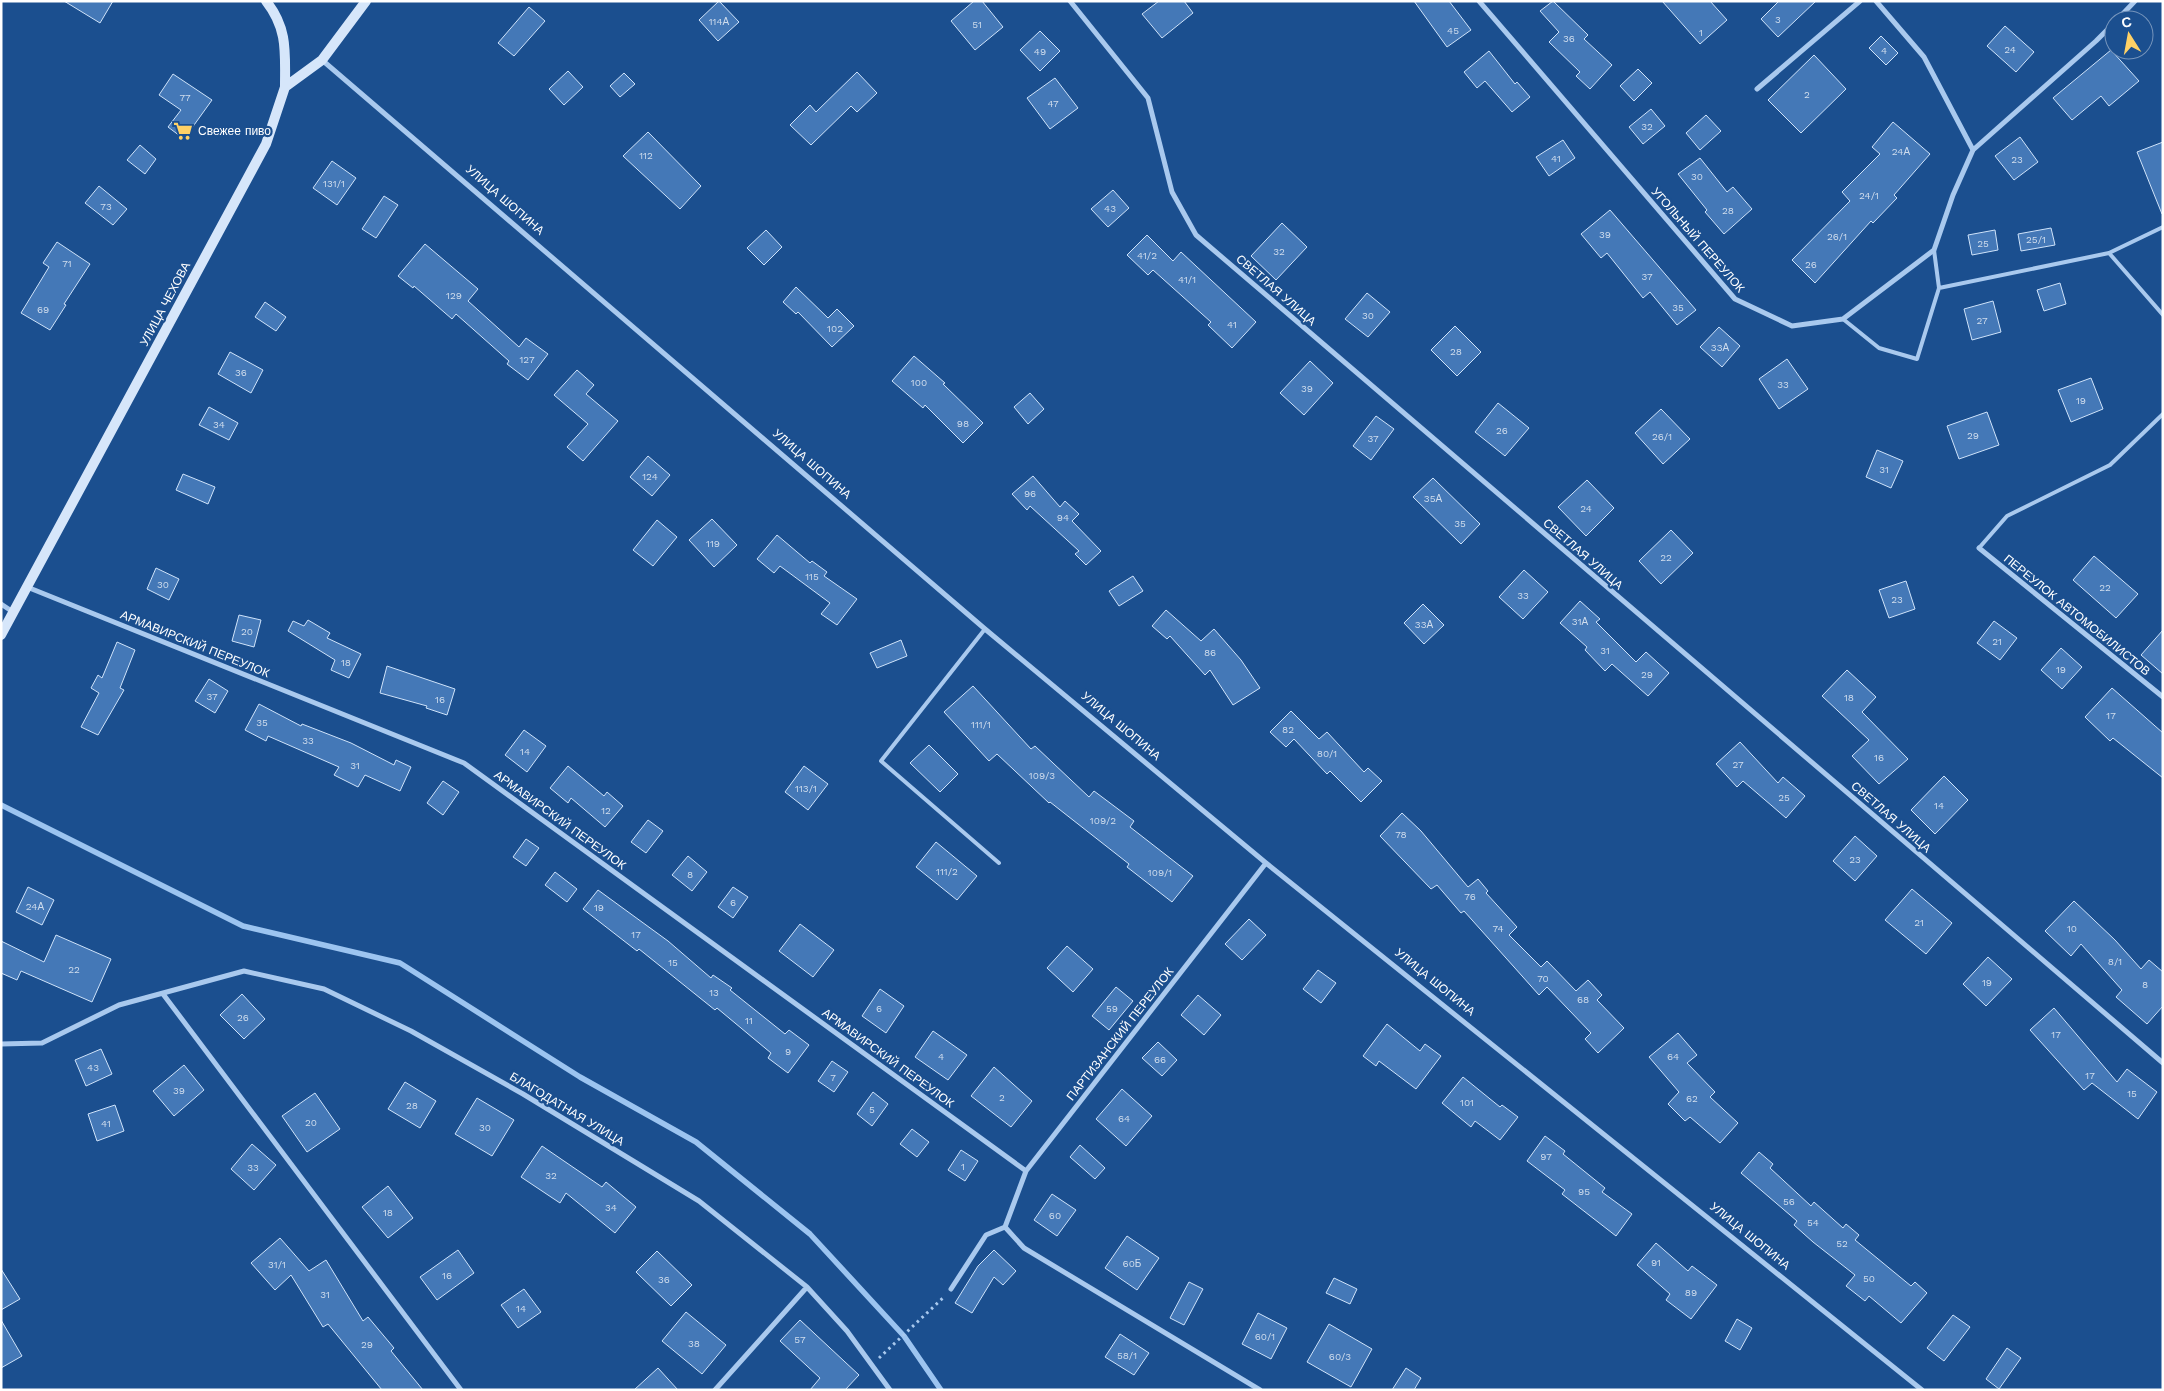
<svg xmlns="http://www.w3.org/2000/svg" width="2164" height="1391" viewBox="0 0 2164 1391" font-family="'Work Sans',sans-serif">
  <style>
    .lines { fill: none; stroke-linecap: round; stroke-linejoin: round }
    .stream { stroke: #9cc4f0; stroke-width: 5.5 }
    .building { fill: #4478b7; stroke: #cfe3fa }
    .path { stroke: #a9c9ee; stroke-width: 3; stroke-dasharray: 2.5 4; stroke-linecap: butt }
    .lane { stroke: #a9c9ee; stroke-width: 4 }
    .street { stroke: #a9c9ee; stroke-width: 5 }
    .secondary { stroke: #d6e6fa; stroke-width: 10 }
    .labels { text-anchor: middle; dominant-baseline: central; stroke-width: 4.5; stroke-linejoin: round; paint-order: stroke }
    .number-label { font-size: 10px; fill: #d0dded }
    .poi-label { font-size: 12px; fill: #fff; stroke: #1b4f8f; text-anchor: start }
    .street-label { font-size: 12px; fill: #fff; stroke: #1b4f8f }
  </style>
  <rect width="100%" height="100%" fill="#1b4f8f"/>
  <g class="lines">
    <path class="stream" d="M1 805 243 926 400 963 580 1077 696 1142 810 1234 904 1336 941 1390"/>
  </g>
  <path class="building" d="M64 1H113L100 23Z
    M719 1 739 22 718 41 699 20Z
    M974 1H982L1003 27 975 50 951 21Z
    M1159 1H1184L1193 13 1162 38 1142 14Z
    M1414 1H1449L1471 30 1447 47Z
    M1553 1 1588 35 1584 39 1612 65 1590 89 1576 76 1580 72 1549 42 1559 32 1540 11Z
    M1662 1H1710L1727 20 1700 44Z
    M1779 1H1816L1778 37 1761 19Z
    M529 7 545 21 514 56 498 43Z
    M2005 26 2034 52 2016 72 1987 46Z
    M1040 31 1060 51 1040 71 1020 50Z
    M1881 36 1898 53 1886 65 1869 48Z
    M2111 50 2139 81 2109 106 2101 96 2072 120 2053 98Z
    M1489 51 1515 84 1517 82 1530 97 1512 112 1485 81 1477 88 1464 72Z
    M1814 55 1846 89 1801 133 1768 100Z
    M1638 69 1652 83 1634 101 1620 86Z
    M568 71 583 87 564 105 549 89Z
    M857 72 877 93 857 112 851 106 811 145 790 125 810 105 816 112Z
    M624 73 635 84 620 97 610 86Z
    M173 74 212 100 184 139 168 127 181 110 159 95Z
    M1055 78 1078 108 1050 129 1027 98Z
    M1651 109 1665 126 1643 144 1629 127Z
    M1706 115 1721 131 1700 150 1686 133Z
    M1893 122 1930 154 1894 195 1897 198 1873 223 1871 221 1815 283 1792 260 1850 201 1842 192 1880 154 1872 147Z
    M648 132 701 186 680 209 623 156Z
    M2020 137 2038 162 2014 180 1995 156Z
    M1563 140 1575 158 1549 176 1536 157Z
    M2163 142V214H2162L2137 152Z
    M140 145 156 159 145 174 127 160Z
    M1700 158 1727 192 1733 187 1752 209 1724 234 1705 212 1707 210 1678 174Z
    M332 161 356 178 337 205 313 188Z
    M99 186 127 209 113 225 85 203Z
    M1113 190 1129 208 1108 227 1091 209Z
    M384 196 398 205 376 238 362 229Z
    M1610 210 1696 310 1677 325 1650 292 1643 298 1607 253 1601 258 1581 234Z
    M1282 223 1307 247 1276 280 1251 256Z
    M2051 228 2055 245 2021 251 2018 234Z
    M766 230 782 247 764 265 747 248Z
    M1995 230 1998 250 1972 255 1968 235Z
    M1147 235 1173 261 1181 252 1256 322 1232 348 1208 325 1211 322 1153 270 1148 275 1127 255Z
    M57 242 90 264 64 304 66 305 50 330 21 313 49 267 43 263Z
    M425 244 478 289 468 301 519 347 526 338 548 354 528 380 507 364 509 361 456 314 452 319 414 286 413 288 398 276Z
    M2060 283 2066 304 2044 311 2037 290Z
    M796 287 828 318 837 309 854 326 832 347 798 312 796 314 783 302Z
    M1367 293 1390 312 1368 337 1345 319Z
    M1993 301 2001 332 1972 340 1964 309Z
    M265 302 286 317 276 331 255 317Z
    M1455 326 1481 352 1457 376 1431 350Z
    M1719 327 1740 346 1722 367 1700 347Z
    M230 352 263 370 251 393 218 374Z
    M914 356 945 383 943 384 983 423 963 443 925 405 923 408 892 381Z
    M1787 359 1808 389 1779 409 1759 379Z
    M1310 361 1333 383 1304 415 1280 393Z
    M577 370 594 385 586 394 618 421 583 461 567 447 588 424 554 395Z
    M2091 378 2103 409 2071 422 2058 390Z
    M1030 393 1044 409 1028 424 1014 407Z
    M1498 403 1529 428 1505 456 1475 432Z
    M209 407 238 423 229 440 199 425Z
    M1661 409 1690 439 1663 464 1635 433Z
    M1987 412 1999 445 1959 459 1947 426Z
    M1376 416 1394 429 1371 460 1353 446Z
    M1877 450 1903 461 1891 488 1866 477Z
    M648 456 670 475 652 496 630 477Z
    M183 474 215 487 208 504 176 490Z
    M1033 476 1060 507 1065 501 1079 514 1072 521 1101 551 1086 565 1075 554 1079 551 1030 506 1027 510 1012 494Z
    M1433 478 1480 524 1461 544 1413 497Z
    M1587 480 1614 508 1586 536 1558 507Z
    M712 519 737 545 714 567 689 540Z
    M657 520 677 537 653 566 633 550Z
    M1671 530 1693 553 1661 584 1639 561Z
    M777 535 810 563 812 561 827 572 824 576 857 599 837 625 821 614 830 603 780 566 774 573 757 559Z
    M2094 556 2138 594 2116 618 2073 580Z
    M156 568 179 579 169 600 147 589Z
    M1524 570 1548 592 1523 619 1499 597Z
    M1133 576 1143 591 1119 606 1109 591Z
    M1906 581 1915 609 1889 618 1879 590Z
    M1580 601 1600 619 1596 622 1636 662 1646 652 1669 673 1648 696 1612 664 1605 671 1585 650 1587 647 1560 623Z
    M1423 604 1444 625 1424 644 1404 623Z
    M1166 610 1201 641 1214 629 1241 660 1260 688 1233 705 1210 670 1205 675 1170 636 1167 639 1152 626Z
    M239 615 261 620 254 647 232 641Z
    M308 620 330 633 327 638 361 654 349 678 331 670 335 660 288 631 293 621 304 626Z
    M1994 621 2017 638 2000 660 1977 643Z
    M2163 630V674L2141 655Z
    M901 640 907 656 877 668 870 653Z
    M117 642 135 650 120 688 124 690 98 735 81 727 99 693 91 688 98 675 102 678Z
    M2061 648 2082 667 2062 689 2041 670Z
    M387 666 455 689 447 715 426 708 427 706 380 693Z
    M1847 670 1876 697 1862 712 1908 759 1879 784 1852 756 1869 740 1822 696Z
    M209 679 228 691 215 713 195 701Z
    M973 686 1031 749 1035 746 1089 797 1094 791 1134 821 1130 827 1193 876 1172 902 1127 867 1129 864 1050 802 1049 803 997 754 989 761 944 712Z
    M2112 688 2163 733V778L2113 738 2110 741 2085 717Z
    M259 704 301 726 302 724 351 743 394 765 396 760 411 767 400 791 365 775 358 787 334 775 339 767 268 736 266 741 245 730Z
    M1291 711 1319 739 1327 732 1364 772 1368 768 1382 781 1361 802 1330 771 1327 774 1294 739 1286 747 1270 732Z
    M524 730 546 746 527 772 505 755Z
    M1740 742 1778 783 1783 777 1805 796 1786 818 1743 781 1737 787 1716 764Z
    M929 745 958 774 940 792 910 763Z
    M568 766 604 796 607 792 623 806 605 827 571 798 568 803 550 788Z
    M804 766 828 784 808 810 785 792Z
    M1944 776 1968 800 1935 834 1911 810Z
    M443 781 459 792 443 815 427 803Z
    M1402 813 1421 831 1468 887 1478 879 1488 891 1486 893 1517 927 1509 935 1541 967 1547 961 1576 991 1588 980 1602 995 1597 1000 1624 1028 1598 1053 1585 1039 1591 1033 1547 987 1539 995 1464 911 1461 913 1437 885 1431 889 1380 836Z
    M648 820 663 831 646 853 631 842Z
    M1855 836 1877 856 1855 881 1833 861Z
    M526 839 539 848 526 866 513 857Z
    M936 842 977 876 957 900 916 867Z
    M688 856 707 872 692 891 672 875Z
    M555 872 577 889 567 902 545 885Z
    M28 887 54 900 42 925 16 912Z
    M733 887 748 897 733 918 718 907Z
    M1912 889 1952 923 1926 954 1885 920Z
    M598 890 668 941 711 978 713 975 732 988 730 990 785 1034 789 1030 809 1045 788 1073 768 1058 771 1053 717 1008 715 1010 639 949 637 951 583 909Z
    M2074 901 2115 940 2141 969 2149 960 2163 972V1006L2147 1024 2116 997 2122 990 2081 944 2071 956 2045 931Z
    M1249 919 1266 935 1242 960 1225 944Z
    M800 924 834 950 813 977 779 951Z
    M56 935 111 959 92 1002 21 971 17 980 1 973V941L44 962Z
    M1067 946 1093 969 1073 992 1047 968Z
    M1988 957 2012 979 1986 1006 1963 984Z
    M1318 970 1336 983 1321 1003 1303 989Z
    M1116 987 1133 1001 1109 1030 1092 1016Z
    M880 989 904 1006 886 1033 862 1016Z
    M242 994 265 1019 244 1039 220 1015Z
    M1198 995 1221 1015 1204 1035 1181 1015Z
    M2054 1008 2117 1082 2127 1069 2157 1092 2138 1119 2092 1083 2084 1090 2030 1030Z
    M1387 1024 1420 1051 1425 1044 1441 1056 1416 1089 1379 1061 1376 1066 1363 1056Z
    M933 1031 967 1055 948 1080 915 1057Z
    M1678 1033 1697 1055 1687 1063 1715 1092 1710 1097 1738 1123 1720 1143 1690 1117 1685 1121 1668 1104 1679 1092 1649 1057Z
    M1158 1042 1177 1060 1162 1076 1142 1058Z
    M101 1049 112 1074 86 1086 75 1060Z
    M832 1061 848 1072 834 1092 818 1081Z
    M184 1065 204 1090 174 1116 153 1091Z
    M994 1067 1032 1101 1011 1127 971 1096Z
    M1463 1077 1500 1107 1502 1105 1518 1117 1500 1140 1475 1121 1471 1127 1442 1103Z
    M405 1082 436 1101 420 1128 388 1109Z
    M1122 1089 1152 1116 1126 1146 1096 1119Z
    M873 1092 888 1104 872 1126 857 1114Z
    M315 1093 340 1129 307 1152 282 1116Z
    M477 1098 514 1120 492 1156 455 1134Z
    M115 1105 124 1131 97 1141 88 1114Z
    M912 1129 929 1142 917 1157 900 1144Z
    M1545 1136 1565 1151 1563 1154 1605 1188 1602 1192 1632 1214 1616 1236 1562 1194 1565 1190 1527 1161Z
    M252 1144 276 1165 254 1190 231 1169Z
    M1080 1145 1105 1168 1095 1179 1070 1157Z
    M542 1146 602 1187 606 1182 636 1207 615 1233 566 1193 560 1203 521 1177Z
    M961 1150 978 1161 965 1181 948 1170Z
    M1759 1152 1773 1164 1770 1168 1811 1206 1814 1202 1843 1228 1846 1224 1859 1235 1855 1240 1911 1286 1915 1282 1927 1293 1901 1323 1869 1296 1865 1301 1846 1286 1855 1275 1813 1242 1794 1225 1797 1221 1741 1173Z
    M388 1186 413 1218 388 1238 362 1207Z
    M1052 1194 1076 1210 1057 1236 1034 1220Z
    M1127 1236 1159 1258 1137 1290 1105 1268Z
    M280 1238 309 1271 326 1260 363 1321 368 1317 394 1348 391 1351 423 1390H382L328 1324 323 1327 291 1275 275 1290 251 1263Z
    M1656 1243 1688 1271 1692 1266 1717 1285 1691 1319 1666 1300 1670 1294 1637 1265Z
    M458 1250 474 1273 437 1300 420 1277Z
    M994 1250 1016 1271 1003 1285 994 1277 972 1313 955 1303 978 1266Z
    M657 1251 692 1285 671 1306 636 1272Z
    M1 1269 20 1299 1 1310Z
    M1334 1278 1357 1289 1350 1304 1326 1293Z
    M1189 1282 1203 1289 1184 1325 1170 1318Z
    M524 1289 541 1312 518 1328 501 1305Z
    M686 1312 726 1345 702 1374 662 1341Z
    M1258 1313 1287 1328 1271 1359 1242 1344Z
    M1953 1315 1970 1327 1944 1361 1927 1348Z
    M1737 1319 1752 1328 1740 1350 1725 1341Z
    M1 1320 22 1356 1 1368Z
    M800 1320 859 1375 845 1390H810L820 1378 780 1341Z
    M1329 1324 1372 1349 1351 1387 1307 1362Z
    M1120 1334 1149 1353 1134 1375 1105 1357Z
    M2007 1348 2021 1358 1999 1389 1986 1379Z
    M658 1368 678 1390H634Z
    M1406 1368 1421 1378 1414 1390H1392Z"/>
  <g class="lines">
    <path class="path" d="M879 1358 944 1297"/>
    <path class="lane" d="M1934 250 1939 288 2109 253 2163 227
      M2109 253 2163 315
      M1843 319 1879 348 1917 359 1939 288
      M1979 548 2007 516 2110 465 2163 414
      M985 629 881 761 999 863"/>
    <path class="street" d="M1070 1 1148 98 1172 192 1196 235 2163 1063
      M1479 1 1735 299 1792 326 1843 319 1934 250 1953 195 1973 150 2096 41 2114 23
      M1876 1 1924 57 1973 150
      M2117 20 2135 1
      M322 60 985 629 1266 863 1922 1390
      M1757 89 1860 1
      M1979 548 2163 697
      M27 587 464 763 1026 1171
      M1 604 13 612
      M163 994 461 1390
      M1 1044 42 1043 119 1005 244 971 324 989 411 1031 523 1094 699 1201 807 1287 847 1331 890 1390
      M1005 1227 1024 1248 1260 1390
      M951 1289 986 1235 1005 1227 1026 1171 1266 863
      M715 1390 807 1287"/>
    <path class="secondary" d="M266 1C288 29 285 52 285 87
      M1 635 266 144 285 87 322 60 366 1"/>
  </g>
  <defs>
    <g id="supermarket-bare" transform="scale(1.5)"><path d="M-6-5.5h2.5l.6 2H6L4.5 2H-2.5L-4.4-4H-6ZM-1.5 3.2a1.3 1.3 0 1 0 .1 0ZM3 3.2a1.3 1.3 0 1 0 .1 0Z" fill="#ffd166" stroke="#1b4f8f" stroke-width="2.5" paint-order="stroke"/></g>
  </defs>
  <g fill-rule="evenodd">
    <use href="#supermarket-bare" x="183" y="131"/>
  </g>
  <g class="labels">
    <g class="number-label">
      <text x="1778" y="19">3</text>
      <text x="719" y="21">114А</text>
      <text x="977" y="24">51</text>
      <text x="1453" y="30">45</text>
      <text x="1701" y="32">1</text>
      <text x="1569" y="38">36</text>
      <text x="2010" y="49">24</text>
      <text x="1884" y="50">4</text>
      <text x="1040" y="51">49</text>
      <text x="1807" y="94">2</text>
      <text x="185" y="97">77</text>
      <text x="1053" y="103">47</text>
      <text x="1647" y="126">32</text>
      <text x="1901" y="151">24А</text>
      <text x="646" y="155">112</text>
      <text x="1556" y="158">41</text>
      <text x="2017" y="159">23</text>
      <text x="1697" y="176">30</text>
      <text x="334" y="183">131/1</text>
      <text x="1869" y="195">24/1</text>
      <text x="106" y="206">73</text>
      <text x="1110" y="208">43</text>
      <text x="1728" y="210">28</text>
      <text x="1605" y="234">39</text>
      <text x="1837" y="236">26/1</text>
      <text x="2036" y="239">25/1</text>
      <text x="1983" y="243">25</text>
      <text x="1279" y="251">32</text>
      <text x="1147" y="255">41/2</text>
      <text x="67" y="263">71</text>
      <text x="1811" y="264">26</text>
      <text x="1647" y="276">37</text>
      <text x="1187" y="279">41/1</text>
      <text x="454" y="295">129</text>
      <text x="1678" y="307">35</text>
      <text x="43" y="309">69</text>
      <text x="1368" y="315">30</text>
      <text x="1982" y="320">27</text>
      <text x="1232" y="324">41</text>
      <text x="835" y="328">102</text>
      <text x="1720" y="347">33А</text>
      <text x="1456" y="351">28</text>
      <text x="527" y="359">127</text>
      <text x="241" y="372">36</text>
      <text x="919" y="382">100</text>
      <text x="1783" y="384">33</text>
      <text x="1307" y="388">39</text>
      <text x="2081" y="400">19</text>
      <text x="963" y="423">98</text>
      <text x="219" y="424">34</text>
      <text x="1502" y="430">26</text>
      <text x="1973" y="435">29</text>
      <text x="1662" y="436">26/1</text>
      <text x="1373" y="438">37</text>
      <text x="1884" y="469">31</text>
      <text x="650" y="476">124</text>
      <text x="1030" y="493">96</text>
      <text x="1433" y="498">35А</text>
      <text x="1586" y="508">24</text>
      <text x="1063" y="517">94</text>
      <text x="1460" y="523">35</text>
      <text x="713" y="543">119</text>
      <text x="1666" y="557">22</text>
      <text x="812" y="576">115</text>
      <text x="163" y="584">30</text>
      <text x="2105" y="587">22</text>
      <text x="1523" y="595">33</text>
      <text x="1897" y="599">23</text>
      <text x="1580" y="621">31А</text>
      <text x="1424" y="624">33А</text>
      <text x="247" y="631">20</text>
      <text x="1997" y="641">21</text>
      <text x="1605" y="650">31</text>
      <text x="1210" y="652">86</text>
      <text x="346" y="662">18</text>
      <text x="2061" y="669">19</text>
      <text x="1647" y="674">29</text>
      <text x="212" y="696">37</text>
      <text x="1849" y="697">18</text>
      <text x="440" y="699">16</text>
      <text x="2111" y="715">17</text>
      <text x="262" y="722">35</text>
      <text x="981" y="724">111/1</text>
      <text x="1288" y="729">82</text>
      <text x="308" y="740">33</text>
      <text x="525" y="751">14</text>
      <text x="1327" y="753">80/1</text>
      <text x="1879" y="757">16</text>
      <text x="1738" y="764">27</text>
      <text x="355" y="765">31</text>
      <text x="1042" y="775">109/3</text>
      <text x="806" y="788">113/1</text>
      <text x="1784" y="797">25</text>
      <text x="1939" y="805">14</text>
      <text x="606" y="810">12</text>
      <text x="1103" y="820">109/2</text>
      <text x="1401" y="834">78</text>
      <text x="1855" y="859">23</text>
      <text x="947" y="871">111/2</text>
      <text x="1160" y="872">109/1</text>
      <text x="690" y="874">8</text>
      <text x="1470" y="896">76</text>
      <text x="733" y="902">6</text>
      <text x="35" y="906">24А</text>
      <text x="599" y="907">19</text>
      <text x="1919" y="922">21</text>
      <text x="1498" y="928">74</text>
      <text x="2072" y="928">10</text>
      <text x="636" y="934">17</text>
      <text x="2115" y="961">8/1</text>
      <text x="673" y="962">15</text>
      <text x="74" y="969">22</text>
      <text x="1543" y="978">70</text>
      <text x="1987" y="982">19</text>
      <text x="2145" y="984">8</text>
      <text x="714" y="992">13</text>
      <text x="1583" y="999">68</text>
      <text x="879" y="1008">6</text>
      <text x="1112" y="1008">59</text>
      <text x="243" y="1017">26</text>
      <text x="749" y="1020">11</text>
      <text x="2056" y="1034">17</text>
      <text x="788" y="1051">9</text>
      <text x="941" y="1056">4</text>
      <text x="1673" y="1056">64</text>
      <text x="1160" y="1059">66</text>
      <text x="93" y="1067">43</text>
      <text x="2090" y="1075">17</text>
      <text x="833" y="1077">7</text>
      <text x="179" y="1090">39</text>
      <text x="2132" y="1093">15</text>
      <text x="1002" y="1097">2</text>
      <text x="1692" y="1098">62</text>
      <text x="1467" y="1102">101</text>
      <text x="412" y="1105">28</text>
      <text x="872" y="1109">5</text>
      <text x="1124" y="1118">64</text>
      <text x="311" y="1122">20</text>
      <text x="106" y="1123">41</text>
      <text x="485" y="1127">30</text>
      <text x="1546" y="1156">97</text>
      <text x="963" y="1166">1</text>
      <text x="253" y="1167">33</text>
      <text x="551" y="1175">32</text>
      <text x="1584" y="1191">95</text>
      <text x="1789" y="1201">56</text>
      <text x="611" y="1207">34</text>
      <text x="388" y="1212">18</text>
      <text x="1055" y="1215">60</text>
      <text x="1813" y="1222">54</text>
      <text x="1842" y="1243">52</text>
      <text x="1656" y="1262">91</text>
      <text x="1132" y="1263">60Б</text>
      <text x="277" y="1264">31/1</text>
      <text x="447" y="1275">16</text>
      <text x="1869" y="1278">50</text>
      <text x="664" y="1279">36</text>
      <text x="1691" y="1292">89</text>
      <text x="325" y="1294">31</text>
      <text x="521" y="1308">14</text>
      <text x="1265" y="1336">60/1</text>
      <text x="800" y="1339">57</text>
      <text x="694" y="1343">38</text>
      <text x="367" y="1344">29</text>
      <text x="1127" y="1355">58/1</text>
      <text x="1340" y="1356">60/3</text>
    </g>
    <g class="poi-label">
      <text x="198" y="131">Свежее пиво</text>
    </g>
    <g class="street-label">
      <text transform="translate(505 200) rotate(41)">УЛИЦА ШОПИНА</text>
      <text transform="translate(1698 240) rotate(49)">УГОЛЬНЫЙ ПЕРЕУЛОК</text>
      <text transform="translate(1276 290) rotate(41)">СВЕТЛАЯ УЛИЦА</text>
      <text transform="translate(165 304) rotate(-62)">УЛИЦА ЧЕХОВА</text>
      <text transform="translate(812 464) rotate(41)">УЛИЦА ШОПИНА</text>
      <text transform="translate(1583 554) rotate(41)">СВЕТЛАЯ УЛИЦА</text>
      <text transform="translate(2077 615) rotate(39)">ПЕРЕУЛОК АВТОМОБИЛИСТОВ</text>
      <text transform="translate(195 644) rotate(22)">АРМАВИРСКИЙ ПЕРЕУЛОК</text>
      <text transform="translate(1121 726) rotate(40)">УЛИЦА ШОПИНА</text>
      <text transform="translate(1891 817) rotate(41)">СВЕТЛАЯ УЛИЦА</text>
      <text transform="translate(560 820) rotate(36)">АРМАВИРСКИЙ ПЕРЕУЛОК</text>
      <text transform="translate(1435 982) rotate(39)">УЛИЦА ШОПИНА</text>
      <text transform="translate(1120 1034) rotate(-52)">ПАРТИЗАНСКИЙ ПЕРЕУЛОК</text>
      <text transform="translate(888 1058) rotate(36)">АРМАВИРСКИЙ ПЕРЕУЛОК</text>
      <text transform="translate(567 1109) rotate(31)">БЛАГОДАТНАЯ УЛИЦА</text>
      <text transform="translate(1750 1236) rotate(39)">УЛИЦА ШОПИНА</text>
    </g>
  </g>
  <rect width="2164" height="1391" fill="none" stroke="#ffffff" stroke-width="5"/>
  <g transform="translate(2129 35) rotate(349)"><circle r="24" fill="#1b4f8f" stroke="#7695bc"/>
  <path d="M0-4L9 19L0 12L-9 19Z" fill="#ffd166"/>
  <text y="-8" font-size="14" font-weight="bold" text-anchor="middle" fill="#ffffff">С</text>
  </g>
</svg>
